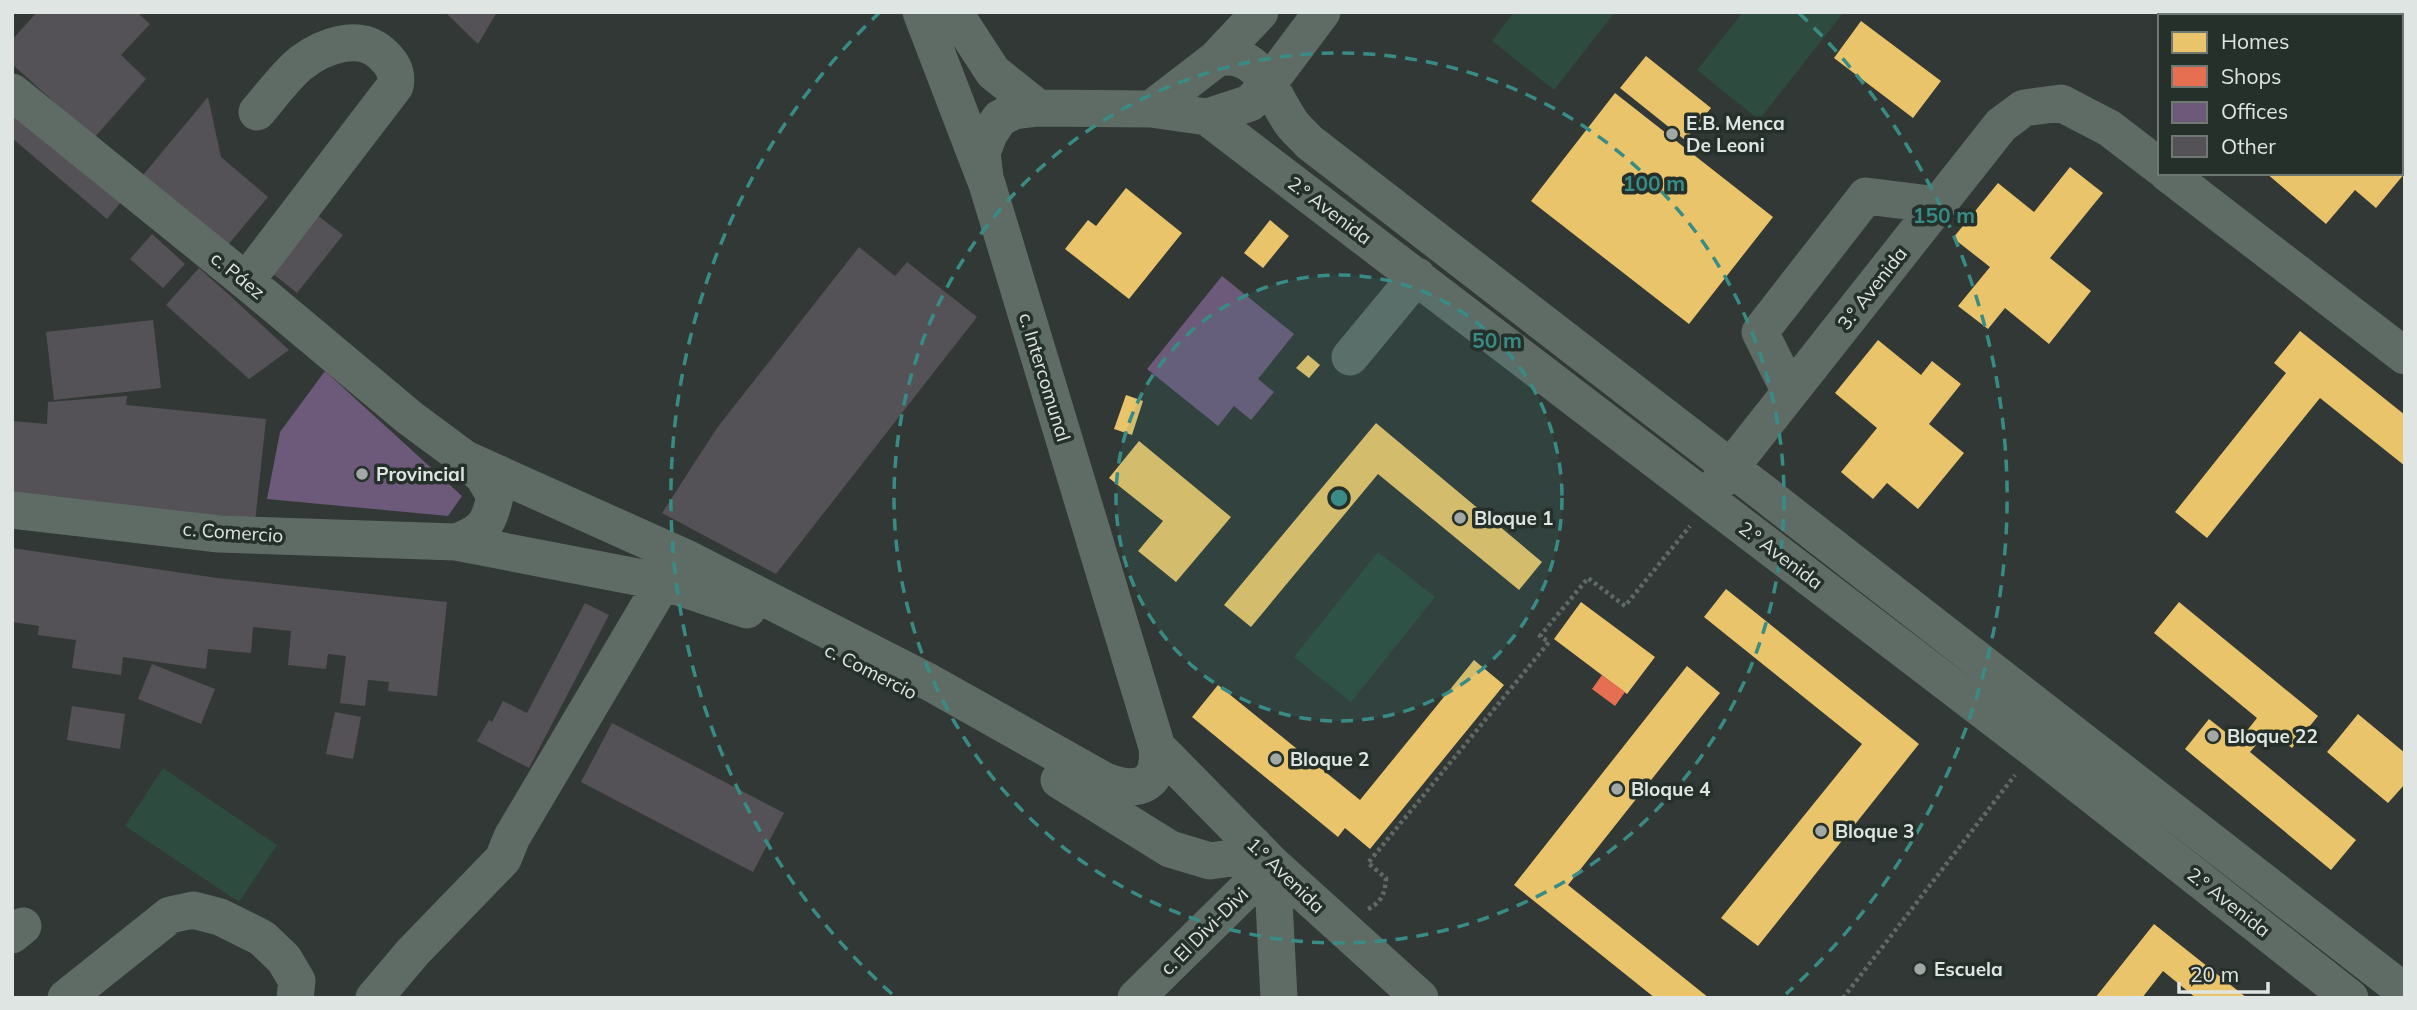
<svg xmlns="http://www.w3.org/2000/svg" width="2417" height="1010" viewBox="0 0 2417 1010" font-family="Mulish,sans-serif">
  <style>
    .green { fill: #2d4b3e }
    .homes { fill: #e9c46a }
    .shops { fill: #e76f51 }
    .offices { fill: #6d597a }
    .building { fill: #555257 }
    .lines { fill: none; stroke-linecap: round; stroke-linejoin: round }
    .path { stroke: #606a65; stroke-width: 4.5; stroke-dasharray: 3.5 3.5; stroke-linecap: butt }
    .minor { stroke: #5f6c66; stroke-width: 37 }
    .ring { fill: none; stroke: #398c85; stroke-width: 3.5; stroke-dasharray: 12 9 }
    .poi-dot { fill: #a2a8a5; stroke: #26302b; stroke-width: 2.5 }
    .labels { text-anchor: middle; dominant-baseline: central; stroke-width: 7; stroke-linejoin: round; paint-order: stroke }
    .poi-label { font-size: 19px; font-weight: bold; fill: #dfe5e2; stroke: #26302b; text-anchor: start }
    .street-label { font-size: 19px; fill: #dfe5e2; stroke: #26302b }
    .centre { fill: #398c85; stroke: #26302b; stroke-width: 3.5 }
    .ring-label { font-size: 21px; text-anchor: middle; font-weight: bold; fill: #398c85; stroke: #26302b; stroke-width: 7; stroke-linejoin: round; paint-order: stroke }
  </style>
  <rect width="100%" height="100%" fill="#323835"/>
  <path class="green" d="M1514 12H1615L1554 90 1492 41Z
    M1743 12H1844L1759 120 1697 70Z
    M1378 552 1435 597 1351 702 1294 657Z
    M163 768 277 845 239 902 125 826Z"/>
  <path class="homes" d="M1861 21 1941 81 1913 118 1834 58Z
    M1646 56 1711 108 1685 140 1620 88Z
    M1615 93 1773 217 1689 324 1531 201Z
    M2405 107V173L2376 208 2355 190 2326 224 2266 173H2401V111Z
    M2070 167 2103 193 2050 258 2091 291 2049 344 2005 308 1988 329 1958 306 1990 267 1953 238 1998 183 2034 212Z
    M1126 188 1182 233 1129 299 1065 249 1088 220 1096 226Z
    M1270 220 1289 236 1263 268 1244 253Z
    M2300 331 2405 415V466L2320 398 2207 538 2175 512 2286 373 2274 363Z
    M1878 340 1921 375 1932 361 1961 384 1929 424 1964 453 1918 509 1887 483 1873 499 1841 472 1877 428 1835 393Z
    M1308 355 1320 365 1309 378 1296 368Z
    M1126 395 1143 401 1132 435 1114 429Z
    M1376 423 1542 562 1519 590 1378 474 1251 627 1224 605Z
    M1139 441 1231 517 1176 582 1138 551 1163 521 1109 478Z
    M1726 589 1919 744 1758 946 1721 918 1862 744 1704 617Z
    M1581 602 1655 657 1627 694 1554 639Z
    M2179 602 2318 716 2292 748 2269 730 2250 752 2356 840 2331 870 2185 749 2209 719 2238 742 2257 718 2154 633Z
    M1474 660 1504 685 1370 849 1345 828 1338 837 1192 717 1218 685 1360 800Z
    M1687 666 1720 693 1568 885 1709 998H1655L1514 885Z
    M2358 714 2405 753V784L2388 803 2327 752Z
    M2154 924 2247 998H2196L2163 971 2142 998H2095Z"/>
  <path class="shops" d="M1602 675 1625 692 1615 706 1592 689Z"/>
  <path class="offices" d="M1222 276 1294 334 1258 379 1274 392 1251 420 1234 406 1218 426 1147 369Z
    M325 371 462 496 448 516 267 499 280 432Z"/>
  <path class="building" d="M37 12H137L150 24 121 55 146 79 94 138 12 64V40Z
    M445 12H497L478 44Z
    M208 97 221 157 268 197 227 246 143 175Z
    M12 102 125 197 107 219 12 138Z
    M317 215 343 235 297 293 271 272Z
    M152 234 185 264 163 288 130 259Z
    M859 247 895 276 907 262 977 317 776 574 662 513 717 428Z
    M199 268 227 293 289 350 249 379 194 330 166 305Z
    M153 320 161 388 54 400 46 332Z
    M127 396 126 405 266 419 255 522 12 495V421L47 424 48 402Z
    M12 548 217 578 447 602 437 696 388 691 389 682 368 680 365 706 340 703 346 656 328 654 326 669 288 665 291 631 253 627 251 653 208 649 206 669 123 657 121 675 72 668 76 640 38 635 39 626 12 622Z
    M585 603 609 615 529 768 477 741 489 720 492 722 503 701 527 713Z
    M152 664 215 689 201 724 138 699Z
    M72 706 125 714 120 749 67 740Z
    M335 712 361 717 353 759 326 754Z
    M612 723 784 813 753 872 581 782Z"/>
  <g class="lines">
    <path class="path" d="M1368 909C1382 902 1385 893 1386 878L1368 863 1549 642 1540 636 1588 578 1625 606 1690 526
      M1843 998 2015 775"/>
    <path class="minor" d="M954 12 993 72 1038 108
      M1216 59C1258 47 1272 94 1290 121 1295 129 1303 135 1309 142L1770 498 2405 992
      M12 92 246 281 410 418 460 455 483 476 495 496C489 525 483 532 456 542L219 534 12 510
      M1151 109 1216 59 1260 12
      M1207 117 2035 750 2350 998
      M2167 173 2405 356
      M985 177 982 153 989 134 1000 118 1014 111 1038 108 1151 109 1207 117 1250 103 1269 83 1322 12
      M246 281 395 86C398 72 392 63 381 53 358 33 323 46 301 63 285 76 271 96 257 112
      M1350 357 1417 276
      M1790 392 1760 332 1866 196 1938 205
      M463 458 688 559 929 682 1105 781C1138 794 1161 786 1157 747L987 184 921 12
      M1716 486 2001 125 2024 108 2061 103 2109 128 2160 167
      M456 542 663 582 747 610
      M1157 747 1272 864 1420 998
      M1059 780 1170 849 1210 861 1239 857 1254 845
      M1272 864 1279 998
      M12 935 23 926
      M66 998 170 915 193 910 220 917 262 938 284 959 297 981 295 998
      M374 998 413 952 503 859 512 837 663 582
      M1136 998 1272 864"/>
  </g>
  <circle cx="1339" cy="498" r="223" fill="#398c85" fill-opacity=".12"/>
  <g class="ring">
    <circle cx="1339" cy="498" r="223"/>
    <circle cx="1339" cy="498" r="445"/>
    <path d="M892 994A668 668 0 0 1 879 13M1799 13A668 668 0 0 1 1786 994"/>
  </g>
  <g class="poi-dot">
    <circle cx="1672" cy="134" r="7"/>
    <circle cx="362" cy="474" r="7"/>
    <circle cx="1460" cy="518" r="7"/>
    <circle cx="2213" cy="736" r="7"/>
    <circle cx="1276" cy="759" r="7"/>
    <circle cx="1617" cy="789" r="7"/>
    <circle cx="1821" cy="831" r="7"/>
    <circle cx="1920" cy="969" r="7"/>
  </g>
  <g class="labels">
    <g class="poi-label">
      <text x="1686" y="123">E.B. Menca<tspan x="1686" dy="22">De Leoni</tspan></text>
      <text x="376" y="474">Provincial</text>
      <text x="1474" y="518">Bloque 1</text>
      <text x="2227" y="736">Bloque 22</text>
      <text x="1290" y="759">Bloque 2</text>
      <text x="1631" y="789">Bloque 4</text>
      <text x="1835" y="831">Bloque 3</text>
      <text x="1934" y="969">Escuela</text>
    </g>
    <g class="street-label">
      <text transform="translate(1330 210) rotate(37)">2.° Avenida</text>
      <text transform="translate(238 275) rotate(39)">c. Páez</text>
      <text transform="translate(1872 288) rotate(-52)">3.° Avenida</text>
      <text transform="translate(1045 377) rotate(73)">c. Intercomunal</text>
      <text transform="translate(233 532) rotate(4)">c. Comercio</text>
      <text transform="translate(1781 555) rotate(37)">2.° Avenida</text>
      <text transform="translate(871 671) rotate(27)">c. Comercio</text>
      <text transform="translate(1286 875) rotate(44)">1.° Avenida</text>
      <text transform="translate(2229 902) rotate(38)">2.° Avenida</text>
      <text transform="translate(1204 931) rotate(-45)">c. El Divi-Divi</text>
    </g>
  </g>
  <circle cx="1339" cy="498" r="10" class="centre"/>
  <g class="ring-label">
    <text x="1654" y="191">100 m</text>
    <text x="1944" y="223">150 m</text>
    <text x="1497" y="348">50 m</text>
  </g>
  <rect width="2417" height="1010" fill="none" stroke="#dfe5e2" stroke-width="28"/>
  <rect x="2158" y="14" width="245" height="161" fill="#26302b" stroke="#707874" stroke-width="2"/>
  <rect x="2172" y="32" width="35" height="21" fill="#e9c46a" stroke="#707874" stroke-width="2"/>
  <text x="2221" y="49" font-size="21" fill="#dfe5e2">Homes</text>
  <rect x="2172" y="66" width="35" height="21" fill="#e76f51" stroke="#707874" stroke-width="2"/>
  <text x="2221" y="84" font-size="21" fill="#dfe5e2">Shops</text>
  <rect x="2172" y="102" width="35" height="21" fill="#6d597a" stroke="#707874" stroke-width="2"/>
  <text x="2221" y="119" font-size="21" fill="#dfe5e2">Offices</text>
  <rect x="2172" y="136" width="35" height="21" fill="#555257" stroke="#707874" stroke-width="2"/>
  <text x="2221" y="154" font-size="21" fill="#dfe5e2">Other</text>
  <path d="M2179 982v10h89v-10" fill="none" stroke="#dfe5e2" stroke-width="3.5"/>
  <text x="2190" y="982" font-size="21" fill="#dfe5e2" stroke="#26302b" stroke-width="5" paint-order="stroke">20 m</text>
</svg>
